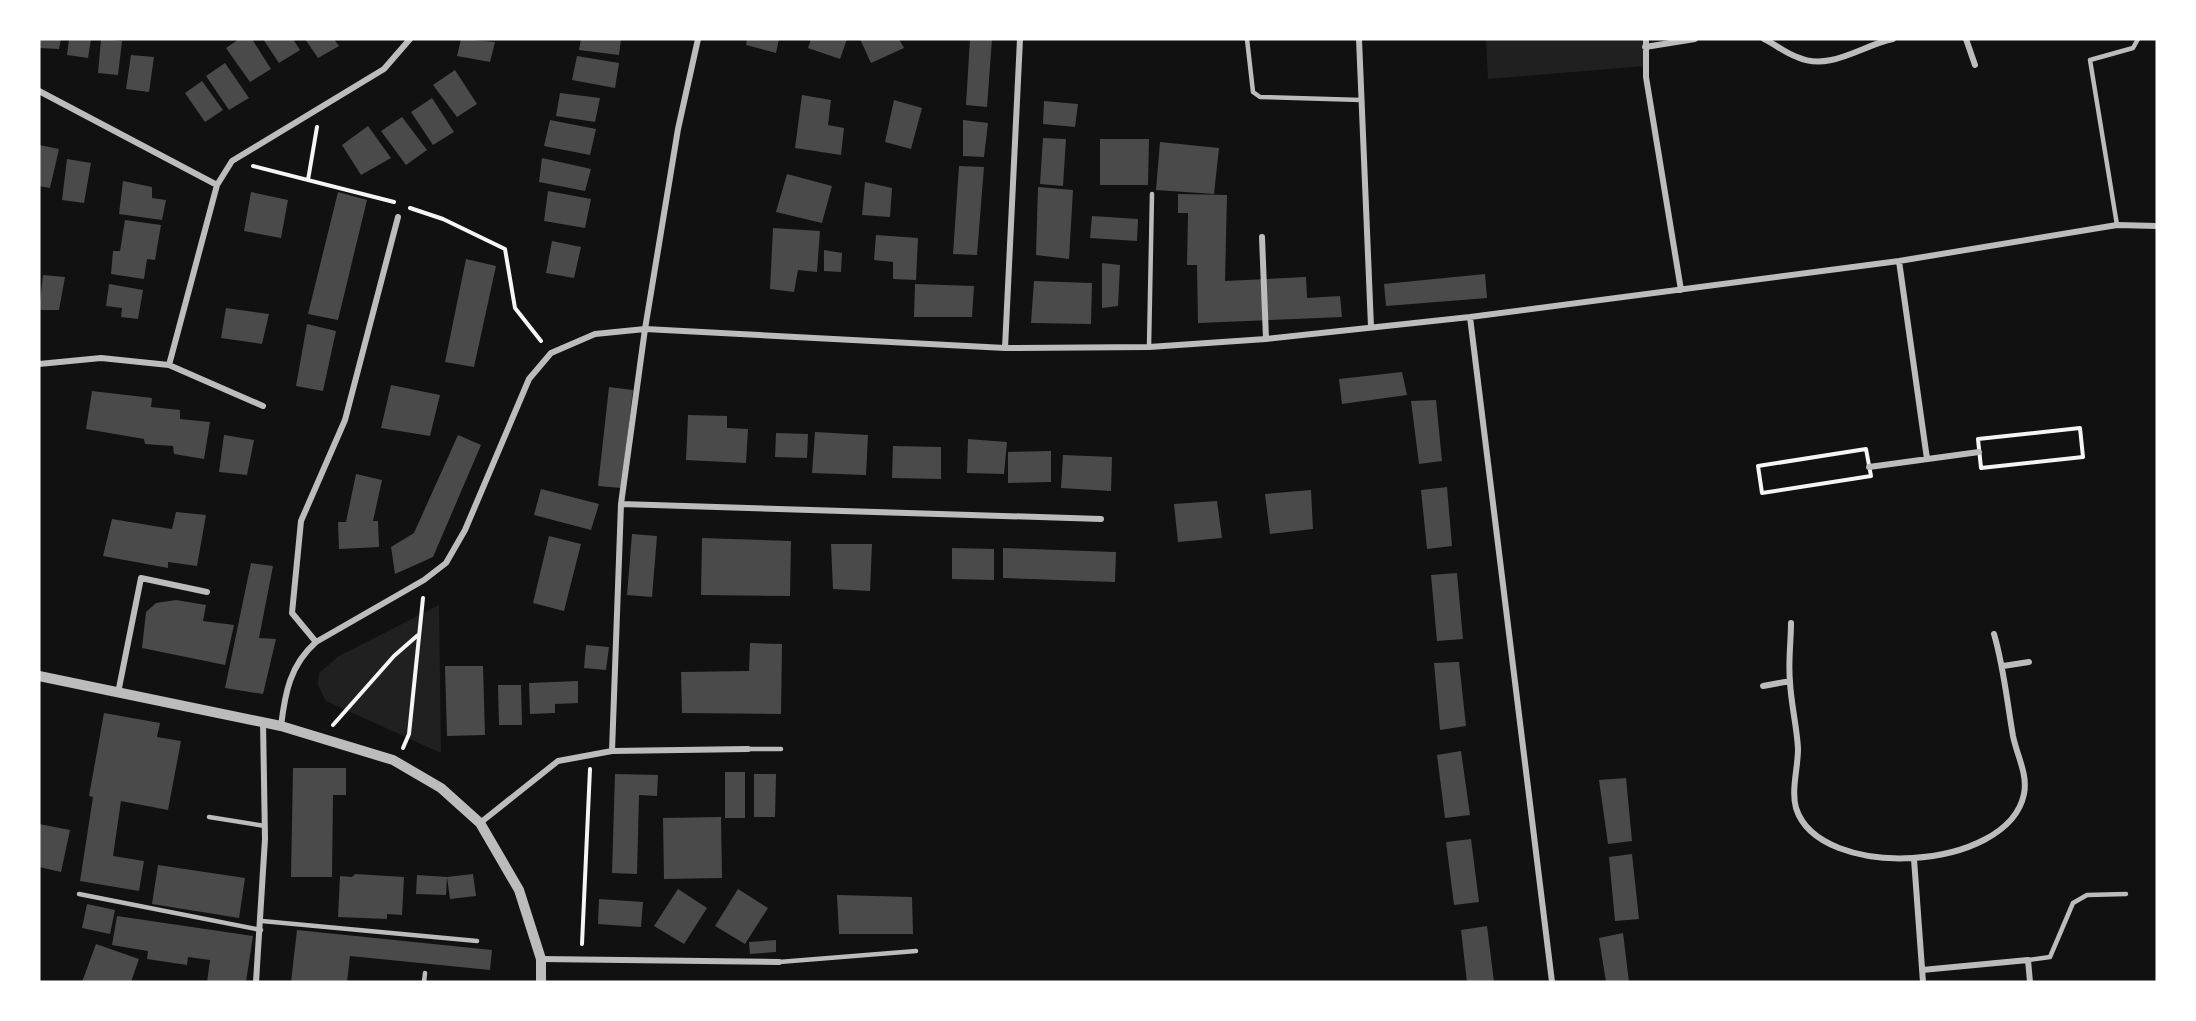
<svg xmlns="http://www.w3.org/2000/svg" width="2196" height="1021" viewBox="0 0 2196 1021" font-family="Overpass,sans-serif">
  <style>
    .green { fill: #202020 }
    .building { fill: #4a4a4a }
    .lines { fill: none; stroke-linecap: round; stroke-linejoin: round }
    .path { stroke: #f5f5f5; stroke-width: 4 }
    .service { stroke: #bcbcbc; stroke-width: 4.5 }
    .minor { stroke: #bcbcbc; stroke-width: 6 }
    .tertiary { stroke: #bcbcbc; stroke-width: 10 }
  </style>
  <rect width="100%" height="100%" fill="#111"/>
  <path class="green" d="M1486 39H1646V66L1488 79Z
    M439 605 441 753 326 701 318 685 319 673 339 656Z"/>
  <path class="building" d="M39 39H61L59 49 39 48Z
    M69 39H91L88 58 67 55Z
    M101 39 122 41 118 75 98 73Z
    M239 39H252L271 69 250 82 226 48Z
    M263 39H293L300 50 279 63Z
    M305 39H334L339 46 318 58Z
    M461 39 495 42 490 62 457 56Z
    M581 39H621L619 55 579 50Z
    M747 39H779L776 53 746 45Z
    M811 39H847L840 59 808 48Z
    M860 39H899L904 48 871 63Z
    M970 39H992L987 107 966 105Z
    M131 55 154 57 149 92 126 89Z
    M577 56 619 63 615 88 572 80Z
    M225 63 249 98 229 110 206 76Z
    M455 70 477 104 457 117 433 85Z
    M202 81 223 110 205 122 185 93Z
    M560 93 600 98 595 122 556 116Z
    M802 95 831 100 828 125 844 128 841 155 795 148Z
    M432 98 454 132 433 145 411 112Z
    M894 100 922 108 911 149 885 142Z
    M1044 101 1078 104 1075 127 1043 124Z
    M402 117 427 150 406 165 381 131Z
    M550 120 596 129 590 155 544 146Z
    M963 120 988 123 984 157 963 156Z
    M368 126 391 158 361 175 342 145Z
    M1043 138 1066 139 1063 186 1040 184Z
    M1100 139H1149L1148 185H1100Z
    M1160 142 1219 148 1214 194 1156 190Z
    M39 145 59 149 50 188 39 186Z
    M542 158 591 169 585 191 539 182Z
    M67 159 91 163 84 203 62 200Z
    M959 166 984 167 977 255 953 254Z
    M787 174 832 186 822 223 776 212Z
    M123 181 152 187V198L166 200 162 220 119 214Z
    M865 182 892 188 890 217 862 215Z
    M1038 187 1073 190 1069 259 1036 255Z
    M548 191 591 199 585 228 544 221Z
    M251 192 288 200 281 238 244 231Z
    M338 192 367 200 338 320 308 314Z
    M1178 194 1227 195 1225 281 1306 277 1307 298 1340 296 1342 317 1198 323 1197 265H1187L1188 213H1178Z
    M1092 216 1138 219 1137 241 1090 238Z
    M125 220 161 225 155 260 147 259 144 279 111 274 113 251H120Z
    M773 228 820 231 817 272 798 270 794 292 770 289Z
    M876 235 918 238 916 280 893 279V262L874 260Z
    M552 241 581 247 574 278 546 273Z
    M824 250 842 253 841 272 824 271Z
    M466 259 496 266 474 367 445 362Z
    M1102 263 1120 265 1118 306 1102 308Z
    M1485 274 1487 298 1386 306 1384 284Z
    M43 275 65 277 59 310H39Z
    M1034 281 1092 283 1091 324 1031 323Z
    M109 284 143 290 138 319 121 317 122 308 106 306Z
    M915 284 974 286 972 317H914Z
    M226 308 269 314 262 344 221 338Z
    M307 324 336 331 323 391 296 386Z
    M1402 372 1407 395 1342 404 1339 379Z
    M391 385 440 395 430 436 381 428Z
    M609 387 633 390 621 488 598 486Z
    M92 391 152 398 151 407 180 410V419L210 422 204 459 174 454 173 446 145 444 144 439 86 429Z
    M1436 400 1442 461 1419 464 1411 401Z
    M688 415 727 416V428L748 429 746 463 686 460Z
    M815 432 868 435 866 475 812 473Z
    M776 433 808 434 807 458 775 457Z
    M224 435 254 440 247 475 219 472Z
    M458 435 481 445 433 557 395 574 391 547 414 533Z
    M968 439 1007 442 1004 474 967 473Z
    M893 446 941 447V479L892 478Z
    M1051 451V482L1008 483V452Z
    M1063 455 1112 457 1111 491 1061 488Z
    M356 474 382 480 373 521H378L379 547 339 549 338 522H346Z
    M1447 487 1452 546 1427 549 1421 490Z
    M541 489 599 504 591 530 534 515Z
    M1311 490 1313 529 1270 534 1265 494Z
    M1217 501 1222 538 1178 542 1174 504Z
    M176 512 206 515 197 566 168 562V568L103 556 112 519 172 529Z
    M632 534 657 536 652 597 627 595Z
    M549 536 581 544 564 611 533 603Z
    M702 538 791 541 790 596 701 595Z
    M831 544H872L870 591 833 589Z
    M952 548 994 549V580L952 579Z
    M1003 548 1116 552 1115 582 1003 578Z
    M251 563 273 566 259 638 276 639 263 694 225 688Z
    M1457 573 1463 639 1437 641 1431 575Z
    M176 600 206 605 203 621 234 625 225 665 142 648 146 612 156 603Z
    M750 643 782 644 781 714 682 713 681 672 749 671Z
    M586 645 609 647 606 670 584 668Z
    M1459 662 1466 726 1440 730 1434 663Z
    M445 666H483L485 735 447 736Z
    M578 681V703L555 704V713L530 714 529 683Z
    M498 685H521L522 725H499Z
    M104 713 160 723 157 737 181 741 168 810 121 801 113 856 144 861 139 891 80 881 93 797 89 796Z
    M1461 751 1470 815 1445 818 1437 755Z
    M293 768H346V795H333L332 877H291Z
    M725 772H745V818H725Z
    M615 774 658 775 657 796 639 795 637 874 612 873Z
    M754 774H776L775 817H754Z
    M1626 778 1632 841 1608 844 1599 780Z
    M721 817 722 878 664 879 663 818Z
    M39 824 70 830 61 872 39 867Z
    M1471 839 1479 902 1454 905 1446 842Z
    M1632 854 1639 919 1615 921 1609 857Z
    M158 865 245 878 239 918 152 904Z
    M355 874 404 877 402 915 387 914V919L338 917 340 876 352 877Z
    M473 874 476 896 450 899 447 877Z
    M417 875 447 877 446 895 416 894Z
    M678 889 707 908 684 944 654 926Z
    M738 889 768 908 745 944 715 926Z
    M837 895 912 897 913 934H839Z
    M599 899 643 902 641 927 598 924Z
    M87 904 115 910 110 934 82 928Z
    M117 916 253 936 246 982H207L210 960 188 957 187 965 147 959 148 951 112 945Z
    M1487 926 1494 982H1467L1461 930Z
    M297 930 492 950 490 970 350 956 347 982H291Z
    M1623 933 1629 982H1606L1599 938Z
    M776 940V952L750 954 749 942Z
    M96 944 139 959 131 982H82Z"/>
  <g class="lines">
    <path class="path" d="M253 166 394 202
      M308 180 317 127
      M410 208 443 219 505 249 515 308 541 341
      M2080 428 2083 457 1981 468 1978 439Z
      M1866 449 1871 476 1762 493 1758 466Z
      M333 725 394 656 418 635
      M403 748 409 734 423 598
      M582 944 590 769"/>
    <path class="service" d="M1247 39 1253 92 1260 97 1361 100
      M2117 225 2090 60 2133 48 2138 39
      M1149 347 1152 194
      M748 749H781
      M209 817 265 826
      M79 894 261 930
      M262 921 477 941
      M2028 960 2050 957 2073 903 2087 895 2126 894
      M779 962 916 951
      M424 982 425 973"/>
    <path class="minor" d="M1359 39 1371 327
      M1646 39V77L1681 290
      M1764 39C1775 44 1785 53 1797 57 1830 72 1862 45 1893 39
      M1966 39 1975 65
      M1645 47 1695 39
      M39 91 217 185
      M1262 237 1266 339
      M1899 261 1927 459
      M1470 317 1552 982
      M1005 348 1020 39
      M39 364 101 358 169 365 263 406
      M169 365 217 185 232 161 384 69 410 39
      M1869 467 1979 452
      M621 504 1101 519
      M1791 623C1791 642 1788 662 1790 682 1791 704 1797 727 1798 749 1798 768 1791 790 1796 808 1819 882 2008 872 2024 794 2028 774 2017 756 2013 736 2007 702 2004 668 1994 634
      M316 642 292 613 301 521 345 420 398 217
      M2003 666 2029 662
      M1763 686 1790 681
      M118 693 141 578 207 592
      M281 726C285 693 290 665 316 642L424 580 446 563 465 530 529 379 551 353 595 334 645 329 1005 348 1149 347 1266 339 1470 317 1899 261 2117 225 2157 226
      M612 751 621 504 645 329 678 129 698 39
      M480 823 558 761 612 751 748 749
      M1914 859 1923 982
      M541 959 779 962
      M1922 970 2028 960 2030 982
      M256 982 265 839 263 722"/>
    <path class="tertiary" d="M39 676 281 726 393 760 441 788 480 823 519 890 541 959V982"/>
  </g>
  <rect width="2196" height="1021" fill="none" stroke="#ffffff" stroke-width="81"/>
</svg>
